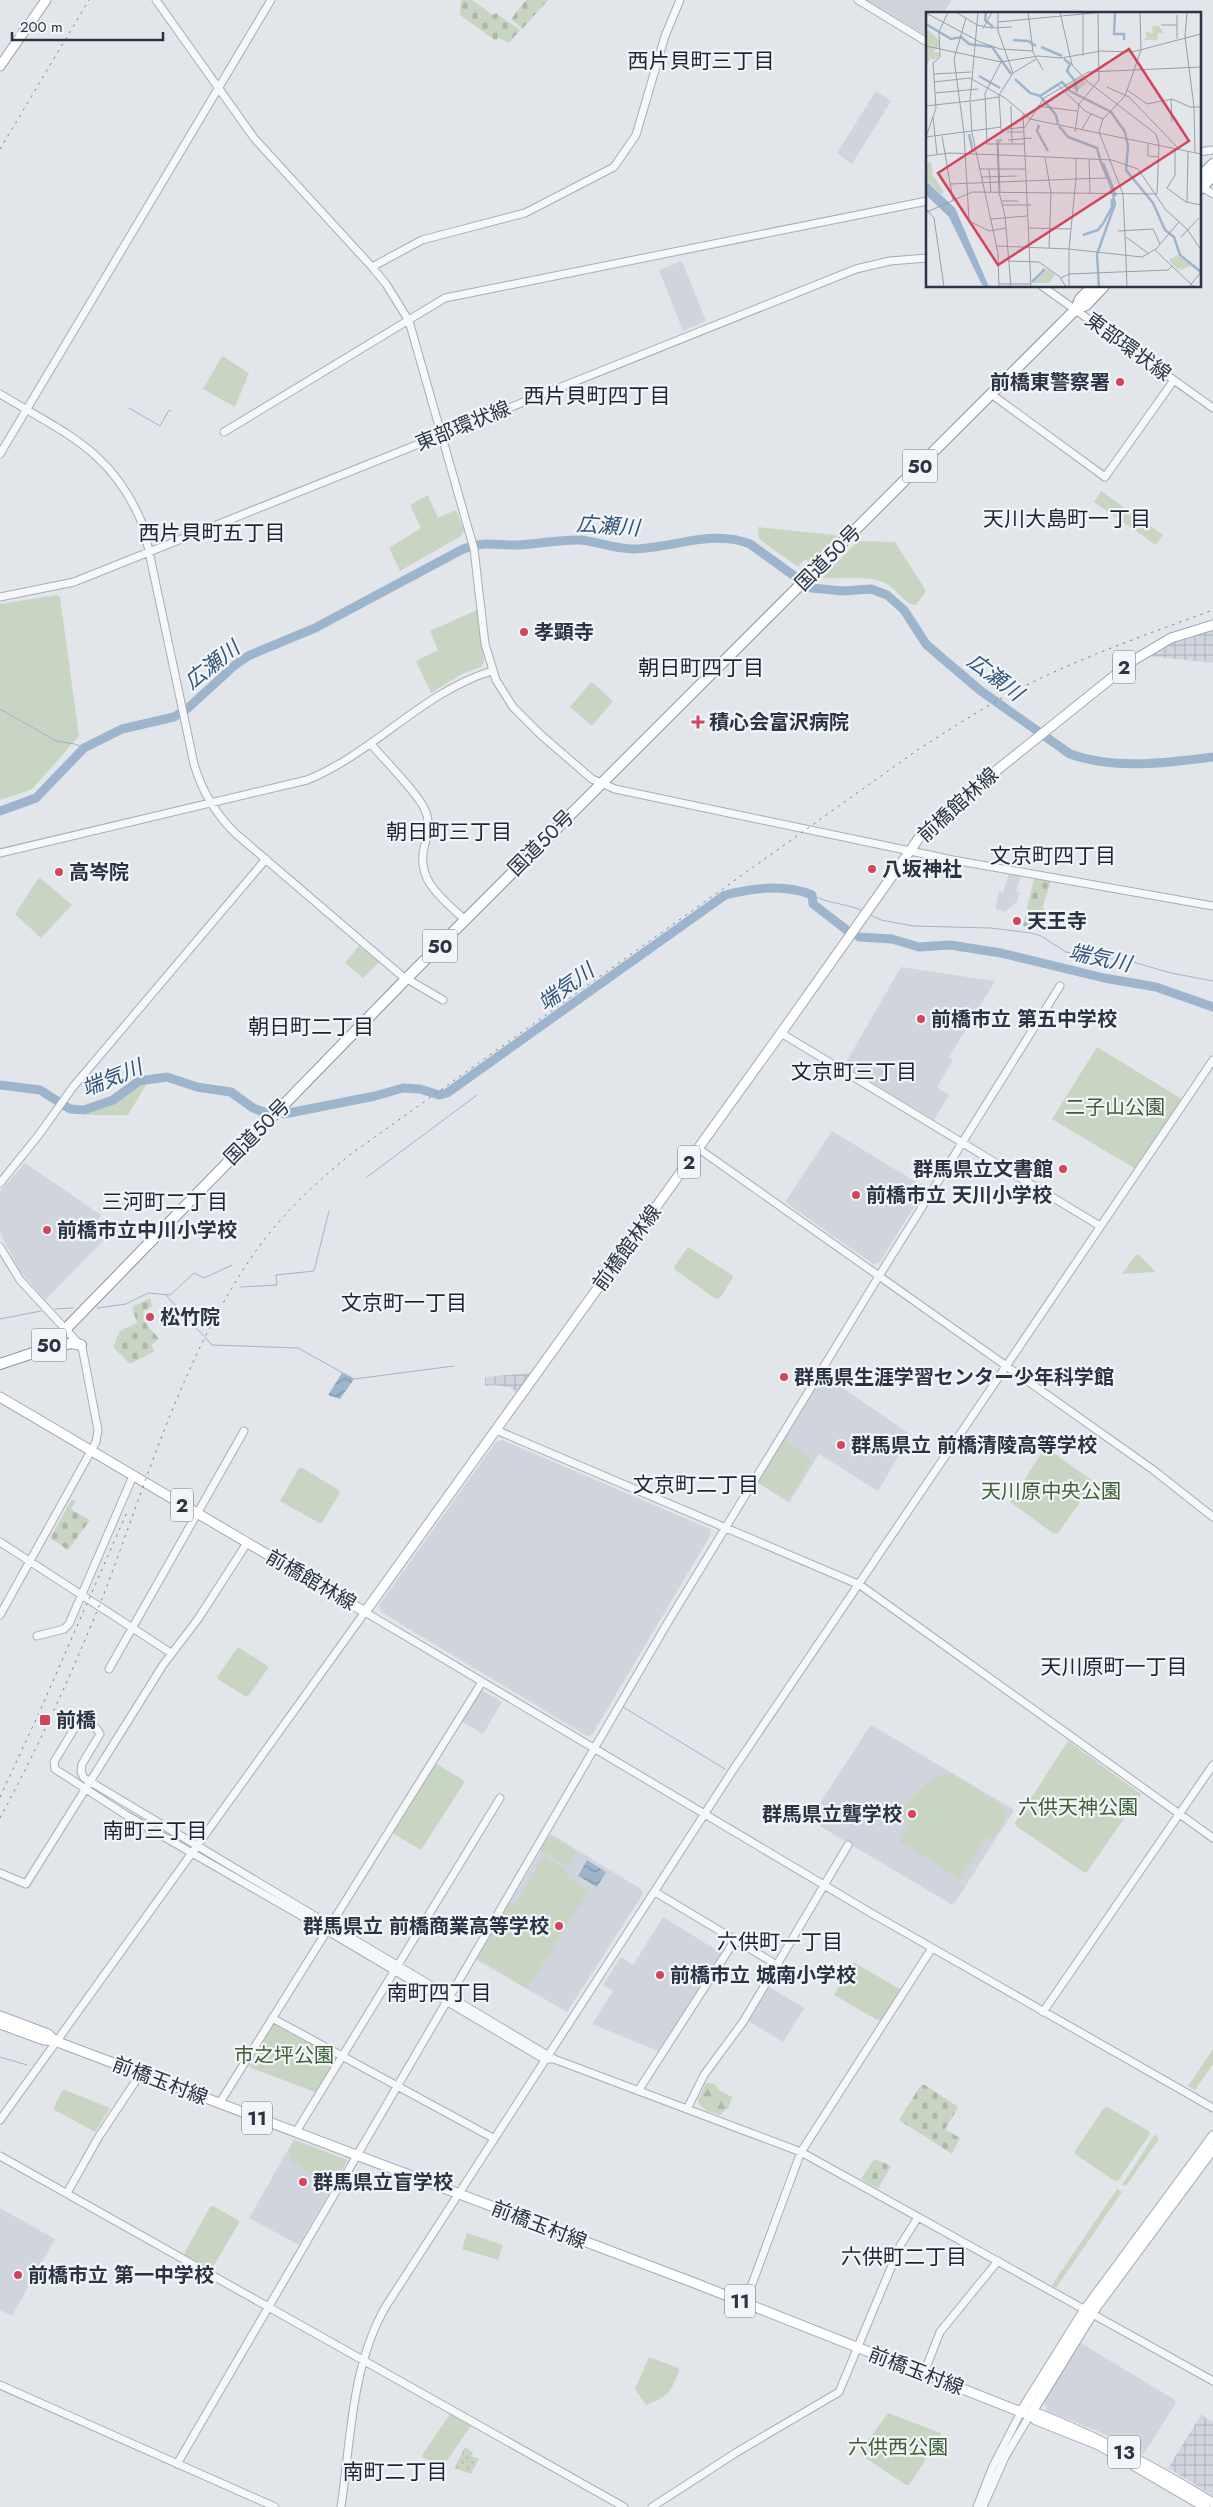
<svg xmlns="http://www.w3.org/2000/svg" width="1213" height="2507" viewBox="0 0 1213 2507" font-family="Jost,'Noto Sans JP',sans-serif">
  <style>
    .built { fill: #d0d5dd }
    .industrial { fill: url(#industrial-grid) }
    .green { fill: #c8d5c3 }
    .forest { fill: url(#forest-firs) }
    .cemetery { fill: url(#cemetery-stones) }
    .garden { fill: url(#garden-dots) }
    .water { fill: url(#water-waves) }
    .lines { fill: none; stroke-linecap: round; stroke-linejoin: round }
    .stream { stroke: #9db5cc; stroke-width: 1 }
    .river { stroke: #9db5cc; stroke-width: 9 }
    .minor-casing { stroke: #a7adb6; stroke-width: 9 }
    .major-casing { stroke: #a1aab7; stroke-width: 11 }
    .highway-casing { stroke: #8994a2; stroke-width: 12 }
    .minor { stroke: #f5f7f9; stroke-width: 7 }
    .major { stroke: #fff; stroke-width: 9 }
    .highway { stroke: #fff; stroke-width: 10 }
    .rail { stroke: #7b8695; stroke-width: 1; stroke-dasharray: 2.5 5; stroke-linecap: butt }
    .poi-dot { fill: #d3455d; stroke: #f2f5f8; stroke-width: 2 }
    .labels { text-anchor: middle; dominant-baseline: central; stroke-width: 4.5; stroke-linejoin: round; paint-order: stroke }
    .shield { fill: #f2f5f8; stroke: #666e7a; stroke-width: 1 }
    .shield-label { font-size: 19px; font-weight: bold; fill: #2a3444 }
    .street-label { font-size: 20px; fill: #2a3444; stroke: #f2f5f8 }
    .poi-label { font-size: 20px; font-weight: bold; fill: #2a3444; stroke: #f2f5f8; text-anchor: start }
    .park-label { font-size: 20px; fill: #3f6036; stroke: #f2f5f8 }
    .neighbourhood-label { font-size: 21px; fill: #1c2535; stroke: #f2f5f8 }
    .water-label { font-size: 21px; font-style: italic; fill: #325379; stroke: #f2f5f8 }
    .inset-river { fill: none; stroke: #9db5cc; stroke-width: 2.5 }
    .inset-road { fill: none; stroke: #989fa8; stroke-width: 1 }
    .view { fill: #d3455d; fill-opacity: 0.15; stroke: #d3455d; stroke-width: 2.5 }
    .inset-edge { fill: none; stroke: #2a3444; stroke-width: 2.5 }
  </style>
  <defs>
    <pattern id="industrial-grid" width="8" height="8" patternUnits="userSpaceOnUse" patternTransform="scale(1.25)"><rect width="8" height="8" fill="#d0d5dd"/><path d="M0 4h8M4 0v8" fill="none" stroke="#b3b7bf"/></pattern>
    <pattern id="forest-firs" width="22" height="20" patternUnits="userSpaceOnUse" patternTransform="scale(1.25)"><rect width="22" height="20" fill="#c8d5c3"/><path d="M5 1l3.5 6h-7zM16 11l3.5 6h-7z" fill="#acb7a9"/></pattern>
    <pattern id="cemetery-stones" width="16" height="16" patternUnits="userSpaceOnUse" patternTransform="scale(1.25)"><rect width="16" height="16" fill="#c8d5c3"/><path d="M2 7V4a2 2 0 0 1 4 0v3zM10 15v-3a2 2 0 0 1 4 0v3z" fill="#acb7a9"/></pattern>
    <pattern id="garden-dots" width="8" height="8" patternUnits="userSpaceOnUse" patternTransform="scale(1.25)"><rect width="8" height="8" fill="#c8d5c3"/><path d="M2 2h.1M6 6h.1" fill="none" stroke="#acb7a9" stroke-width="1.8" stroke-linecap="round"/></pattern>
    <pattern id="water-waves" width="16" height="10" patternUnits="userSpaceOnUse" patternTransform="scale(1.25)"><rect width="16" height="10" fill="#9db5cc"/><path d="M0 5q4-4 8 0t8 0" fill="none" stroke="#8094a7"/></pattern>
  </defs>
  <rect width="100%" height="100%" fill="#e2e6eb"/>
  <path class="built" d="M867 0H952L943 14H927V36Z
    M876 91 891 101 852 164 837 153Z
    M682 261 706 321 683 331 659 270Z
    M1009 873 1021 875 1016 891 1020 892 1017 902 1005 912 995 909 999 891 1003 893Z
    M901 967 995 981 949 1057 953 1060 937 1087 949 1095 934 1120 844 1066Z
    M832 1131 926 1188 879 1263 873 1264 785 1202Z
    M25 1163 101 1215 92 1227 104 1240 45 1300 20 1271 0 1233V1191Z
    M821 1373 911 1435 878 1491 819 1454 789 1503 754 1480Z
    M502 1440 710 1529 711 1534 592 1735 587 1736 381 1612 379 1605 496 1442Z
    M481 1690 502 1702 483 1734 463 1722V1719Z
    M870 1726H873L1013 1809V1812L954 1904H951L811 1821V1817Z
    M551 1834 641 1889 643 1894 567 2012 477 1960V1957Z
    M663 1917 723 1954 658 2051 592 2024 613 1991 603 1985 621 1957 633 1965Z
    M769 1987 804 2008 783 2042 748 2021Z
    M294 2139 348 2160 299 2245 249 2218Z
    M0 2208 55 2239 12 2316 0 2310Z
    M1081 2343 1175 2400 1176 2403 1144 2454 1095 2430 1047 2411 1044 2402Z"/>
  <path class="industrial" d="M1213 630V663L1149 656 1175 642Z
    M531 1373 518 1393 509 1387 494 1385 485 1386V1377Z
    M1201 2415 1213 2422V2495L1168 2468Z"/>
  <path class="green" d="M222 356 249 373 235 407 203 389Z
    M1101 491 1163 535 1156 545 1094 502Z
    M428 495 438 518 456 510 464 530 461 536 400 571 389 548 421 528 410 505Z
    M758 527 834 535 837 536 811 564 805 559 798 567 759 539Z
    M858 541 895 542 925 589V593L916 605C906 606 895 587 885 583 866 575 842 579 822 578Z
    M57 595 60 597 79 736 35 786 30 790 0 800V604Z
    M477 610 484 661 481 667 460 675 431 693 416 661 438 650 430 631Z
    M590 683H593L613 701 592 726 570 707Z
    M40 878 72 905 41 938 16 915C16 911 33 887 37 880Z
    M359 946 379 962 363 978 345 963Z
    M1097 1047 1185 1101 1139 1171 1052 1119Z
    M143 1082 146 1085 128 1115H87V1112L115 1101Z
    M688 1247 732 1275 733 1277 720 1298 716 1299 675 1270 674 1267Z
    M1136 1255H1139L1155 1271 1154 1272 1122 1274Z
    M784 1439 809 1457 810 1463 804 1474 805 1475 788 1500 758 1483Z
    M1044 1449H1048L1093 1481V1484L1058 1533 1054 1534 1010 1502Z
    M299 1468H302L339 1490 340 1493 321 1524 280 1501Z
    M238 1647 269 1667 249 1695 246 1697 218 1679 217 1677Z
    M1068 1741 1141 1794 1087 1872 1085 1873 1016 1826 1015 1823Z
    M437 1764 463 1780 464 1783 421 1850 394 1834 393 1831 434 1765Z
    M950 1773 1003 1806 1006 1817 993 1839 987 1836 960 1879 900 1842 909 1823 901 1814C913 1795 927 1777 950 1773Z
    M549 1836 576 1852 568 1866 540 1850Z
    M544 1855 565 1869 567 1876 589 1891 527 1989 478 1958 509 1903 515 1906Z
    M853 1962 900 1989 901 1992 882 2021 877 2020 834 1995Z
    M273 2024 336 2057 337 2059 317 2091 315 2092 249 2067Z
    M1213 2049V2064L1195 2090 1188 2086Z
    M65 2090 110 2108 95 2132 53 2109 62 2091Z
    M1107 2107 1149 2131 1150 2134 1118 2181H1115L1075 2154V2151L1104 2108Z
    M1155 2134 1159 2139 1126 2186 1122 2185Z
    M294 2141 347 2160 331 2186 289 2160 291 2155 287 2153Z
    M1117 2189 1122 2192 1056 2288 1052 2285Z
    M213 2206 238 2220 239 2223 211 2270 185 2255V2252L210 2207Z
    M467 2233 503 2245 498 2260 462 2249Z
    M649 2357 678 2368 679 2371C671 2392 668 2397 646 2405L635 2389Z
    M888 2413 941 2433V2436L909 2485H906L861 2455 860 2451Z
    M450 2414H453L472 2424 444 2465 423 2458 422 2455Z"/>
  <path class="forest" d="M706 2083 715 2084 719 2090 732 2097 729 2107 720 2115 707 2111 699 2104 698 2100Z"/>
  <path class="cemetery" d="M461 0H472L493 15 496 13 520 30 509 43 498 38 496 41 460 15Z
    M526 0H548L522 29 511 19Z
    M1034 878 1051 881 1042 908 1044 909 1035 930 1023 926Z
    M150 1298 152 1306 143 1312 145 1314 143 1320 159 1339 151 1345 155 1351 130 1364 113 1347 120 1331 137 1323 132 1307Z
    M72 1499 76 1501 71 1509 90 1520 68 1550 50 1538Z
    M921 2085H925L957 2106 958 2108 945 2129 960 2138 952 2154 899 2120Z
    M874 2159 891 2166 878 2189 861 2179Z"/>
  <path class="garden" d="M465 2447 473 2453 471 2456 479 2459 471 2474 454 2468Z"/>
  <path class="water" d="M342 1373 354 1379 340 1399 328 1395Z
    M587 1860 606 1872 597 1887 578 1876Z"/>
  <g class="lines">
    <path class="stream" d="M129 408 160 426 169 410 171 411
      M0 709 56 741 75 744 84 748
      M812 895C828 904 846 903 863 911
      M869 914 881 920 913 926 991 928 1031 933 1041 936 1066 952 1133 962 1171 973 1213 981
      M367 1177 477 1095
      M241 1287 277 1285 276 1275 314 1271 329 1211
      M165 1294 212 1345 298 1348 354 1379 454 1366
      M97 1308 126 1304 148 1293 170 1295 194 1273 204 1278 232 1265
      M55 1309 73 1308
      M0 1319 41 1311
      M623 1707 725 1769
      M0 2057 27 2065"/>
    <path class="river" d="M0 811 36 798 84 748 122 729 174 717 188 708 235 665 248 656 315 628 463 549C485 540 497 546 519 545 539 544 561 539 581 540 598 542 616 549 633 549 673 548 713 529 750 544L811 588 843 591 871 589 887 595 904 610 926 644 942 658 981 691 1070 754C1114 770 1168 763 1213 757
      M859 937 892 939 919 947 950 945 1001 953 1104 978 1156 987 1213 1007
      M0 1085 40 1090 70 1109 84 1110 113 1100 139 1081 167 1077 197 1087 231 1092 253 1108 264 1112
      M284 1114 375 1096 403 1088 420 1089 439 1095 447 1093 725 895C752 888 785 884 812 895L813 904 848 931"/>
    <g class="minor-casing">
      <path id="minor" d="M156 0 254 138 372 267 386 284 409 321 474 549 485 644 496 680 513 707 541 735 592 779 615 789 953 860 1213 906
        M858 0 927 42
        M1199 152 1213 150
        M1202 187 1213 194
        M372 267 422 240 525 213 614 167 636 135 665 36 680 0
        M1042 286 1213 408
        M0 394C66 434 114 451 144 528L194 764C202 792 215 813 235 833L402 976 443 1000
        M991 394 1105 477 1174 380
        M224 432 445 298 927 201
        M0 454 271 0
        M0 597 74 582 856 269 890 261 927 258
        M371 744C384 760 418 793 425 810 431 822 427 835 424 848 416 881 444 900 465 920
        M0 853 307 780C374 753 422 692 492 671
        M1060 986 879 1276 1152 1469 1213 1517
        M781 1033 1100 1226
        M0 1183 38 1136 73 1087 266 859
        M0 1247 20 1280 82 1347 98 1430 96 1442 0 1615
        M496 1430 860 1585 1213 1838
        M0 1542 171 1653
        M37 1636 64 1629 69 1624 133 1476
        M109 1669 244 1431
        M0 1873 26 1884 163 1665 198 1619 247 1543
        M655 1892 777 1965
        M1043 2012 1213 1765
        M272 2018 493 2138
        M554 2059 84 1778 81 1772 82 1764 100 1734 97 1729 85 1721 77 1724 54 1762 55 1769 126 1815 326 1930 544 2059H554L801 2152 1213 2381
        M638 2091 735 1940
        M219 2104 482 1682
        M687 2109 704 2075 743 2022 848 1845
        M0 2120 365 1612 871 1913 1213 2108
        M296 2132 500 1798
        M0 2156 624 2507
        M67 2193 98 2138 141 2073
        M745 2303 801 2152 932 1948
        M924 2373 940 2332 998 2261
        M0 2385 275 2507
        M177 2464 668 1622 879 1276 699 1149
        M341 2507C351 2440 351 2366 386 2306L733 1770 1213 1060
        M652 2507 737 2452 839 2392 900 2246 918 2217
        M977 2507 993 2466 1021 2412
        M983 2507 1005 2457 1030 2415"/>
    </g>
    <g class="major-casing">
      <path id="major" d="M0 66 46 0
        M0 1397 365 1612 781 1033 919 838 941 815 1134 660 1171 638 1213 625
        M0 2016 48 2034 55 2041
        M0 2024 44 2040 55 2041 692 2282 1021 2412 1030 2415 1039 2414C1102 2439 1156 2468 1213 2503
        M1021 2412 1084 2311 1213 2136
        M1030 2415 1097 2306 1213 2149
        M1030 2415 1036 2420 1099 2445 1205 2507"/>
    </g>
    <g class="highway-casing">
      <path id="highway" d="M1199 178 1213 164
        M1199 190 1213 176
        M1076 309 1086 305 1104 286
        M44 1350 72 1343 81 1345
        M0 1364 42 1350 52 1343 406 979 1076 309 1080 299 1093 286"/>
    </g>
    <use href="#minor" class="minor"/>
    <use href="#major" class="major"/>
    <use href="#highway" class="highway"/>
    <path class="rail" d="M0 149 89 0
      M0 1797 39 1713 128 1510
      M0 1818C40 1744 76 1665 107 1586 149 1474 184 1355 253 1255 280 1216 314 1184 351 1154L916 751C947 731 978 711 1011 693 1076 659 1145 635 1213 610"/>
  </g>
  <g class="poi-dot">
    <circle cx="1120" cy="382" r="5"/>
    <circle cx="524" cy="632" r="5"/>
    <path d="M695.5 714.5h5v5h5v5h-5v5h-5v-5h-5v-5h5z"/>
    <circle cx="872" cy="869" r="5"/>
    <circle cx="59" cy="872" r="5"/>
    <circle cx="1017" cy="921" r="5"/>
    <circle cx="921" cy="1019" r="5"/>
    <circle cx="1063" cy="1169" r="5"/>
    <circle cx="856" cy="1195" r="5"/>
    <circle cx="47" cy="1230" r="5"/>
    <circle cx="150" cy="1317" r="5"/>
    <circle cx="784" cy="1377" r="5"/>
    <circle cx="841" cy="1445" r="5"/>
    <rect x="39" y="1714" width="12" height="12" rx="2.5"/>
    <circle cx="912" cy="1814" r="5"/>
    <circle cx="559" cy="1926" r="5"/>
    <circle cx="660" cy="1975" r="5"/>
    <circle cx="303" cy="2182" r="5"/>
    <circle cx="18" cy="2275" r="5"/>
  </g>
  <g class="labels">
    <g class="shield">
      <rect x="902.5" y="449.5" width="35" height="33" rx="4"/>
      <rect x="1113" y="650.5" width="22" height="33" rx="4"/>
      <rect x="422.5" y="929.5" width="35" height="33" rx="4"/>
      <rect x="678" y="1145.5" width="22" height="33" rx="4"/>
      <rect x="31.5" y="1328.5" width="35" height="33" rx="4"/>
      <rect x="171" y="1488.5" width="22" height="33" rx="4"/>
      <rect x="242" y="2101.5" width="30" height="33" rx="4"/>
      <rect x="725" y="2284.5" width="30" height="33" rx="4"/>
      <rect x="1108" y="2435.5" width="32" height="33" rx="4"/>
    </g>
    <g class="shield-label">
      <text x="920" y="466">50</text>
      <text x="1124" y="667">2</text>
      <text x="440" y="946">50</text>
      <text x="689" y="1162">2</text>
      <text x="49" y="1345">50</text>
      <text x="182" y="1505">2</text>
      <text x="257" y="2118">11</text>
      <text x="740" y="2301">11</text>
      <text x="1124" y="2452">13</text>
    </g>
    <g class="street-label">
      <text transform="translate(1128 347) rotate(36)">東部環状線</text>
      <text transform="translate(463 426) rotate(-22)">東部環状線</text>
      <text transform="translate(828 558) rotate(-45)">国道50号</text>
      <text transform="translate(958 805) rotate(-42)">前橋館林線</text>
      <text transform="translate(541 843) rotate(-45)">国道50号</text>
      <text transform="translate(257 1132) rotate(-45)">国道50号</text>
      <text transform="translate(627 1248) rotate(-54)">前橋館林線</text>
      <text transform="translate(311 1580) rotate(30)">前橋館林線</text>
      <text transform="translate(160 2081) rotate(21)">前橋玉村線</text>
      <text transform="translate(539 2225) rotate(21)">前橋玉村線</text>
      <text transform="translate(916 2371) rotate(21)">前橋玉村線</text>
    </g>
    <g class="poi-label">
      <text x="1110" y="382" text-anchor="end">前橋東警察署</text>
      <text x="534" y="632">孝顕寺</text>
      <text x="709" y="722">積心会富沢病院</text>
      <text x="882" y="869">八坂神社</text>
      <text x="69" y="872">高岑院</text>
      <text x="1027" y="921">天王寺</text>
      <text x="931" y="1019">前橋市立 第五中学校</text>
      <text x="1053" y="1169" text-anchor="end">群馬県立文書館</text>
      <text x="866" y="1195">前橋市立 天川小学校</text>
      <text x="57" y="1230">前橋市立中川小学校</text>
      <text x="160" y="1317">松竹院</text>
      <text x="794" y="1377">群馬県生涯学習センター少年科学館</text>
      <text x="851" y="1445">群馬県立 前橋清陵高等学校</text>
      <text x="56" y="1720">前橋</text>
      <text x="902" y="1814" text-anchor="end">群馬県立聾学校</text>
      <text x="549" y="1926" text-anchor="end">群馬県立 前橋商業高等学校</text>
      <text x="670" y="1975">前橋市立 城南小学校</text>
      <text x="313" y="2182">群馬県立盲学校</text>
      <text x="28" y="2275">前橋市立 第一中学校</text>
    </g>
    <g class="park-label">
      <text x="1115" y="1107">二子山公園</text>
      <text x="1051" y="1491">天川原中央公園</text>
      <text x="1078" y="1807">六供天神公園</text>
      <text x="284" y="2055">市之坪公園</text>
      <text x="898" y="2447">六供西公園</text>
    </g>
    <g class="neighbourhood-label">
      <text x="701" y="61">西片貝町三丁目</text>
      <text x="597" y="396">西片貝町四丁目</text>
      <text x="1067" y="519">天川大島町一丁目</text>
      <text x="212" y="533">西片貝町五丁目</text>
      <text x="701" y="668">朝日町四丁目</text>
      <text x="449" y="832">朝日町三丁目</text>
      <text x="1053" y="856">文京町四丁目</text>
      <text x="311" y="1027">朝日町二丁目</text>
      <text x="854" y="1072">文京町三丁目</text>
      <text x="165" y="1202">三河町二丁目</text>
      <text x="404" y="1303">文京町一丁目</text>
      <text x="696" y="1485">文京町二丁目</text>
      <text x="1114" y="1667">天川原町一丁目</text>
      <text x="155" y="1831">南町三丁目</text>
      <text x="780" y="1942">六供町一丁目</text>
      <text x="439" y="1993">南町四丁目</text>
      <text x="904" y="2257">六供町二丁目</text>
      <text x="395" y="2472">南町二丁目</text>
    </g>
    <g class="water-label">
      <text transform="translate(608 526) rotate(4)">広瀬川</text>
      <text transform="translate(212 665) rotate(-38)">広瀬川</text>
      <text transform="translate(995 677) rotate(37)">広瀬川</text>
      <text transform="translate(1100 958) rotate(12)">端気川</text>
      <text transform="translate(566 987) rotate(-36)">端気川</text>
      <text transform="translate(112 1078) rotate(-22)">端気川</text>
    </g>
  </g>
  <g transform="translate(926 12)">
    <rect width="275" height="275" fill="#e2e6eb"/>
    <path d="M226 14H233L238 22 232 21 231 28H217L221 25 219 20 227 21ZM1 17 13 28V35L7 39 13 41V44L7 48 5 46 0 54ZM155 64 161 71 151 79 140 74ZM5 150 7 162 2 156 18 180 15 182 0 168V151ZM251 243 259 249 265 254 252 259 256 255 251 257 243 248ZM122 257 129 263 123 271H107Z" fill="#c8d5c3"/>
    <path d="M0 169 29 196 63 275 56 273 23 205 0 183Z" fill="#9db5cc"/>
    <path class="inset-river" d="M60 0 59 8 67 15M189 0 188 22H198V28M0 12 25 27 35 25 43 32 66 35 85 62M87 28 102 29 110 34M115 35 136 44M138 47 144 52 141 59 149 69 151 80M53 64 74 76M89 67 104 81 114 84 136 70 144 79 185 100 199 120 202 134 200 158 227 191 239 218 248 225 254 243 275 260M114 84 130 103 132 112M113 113 111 119 122 139M133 114 142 125 171 136 174 147M43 122 47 140M177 151 190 184M178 210 186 195V187M157 223 172 218 178 210M106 270 119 257M173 275 171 242 189 192 185 174 174 148"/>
    <path class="inset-road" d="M30 0 51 13 65 16 86 15M72 0V19L87 61 73 83 75 117M102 0 107 40 117 58M157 0V44M261 0 259 25 268 95 269 141M0 1 54 30 74 37 107 39M40 6 28 47 38 121 43 209 63 219 80 216M72 10 178 0M235 13H251M57 17 66 0M251 27V3M0 34 75 50 112 44 135 46 175 39 206 40 275 22M75 50 59 81 61 132H98M87 61 110 47M8 62 45 60M44 66 79 86 104 107 275 142M8 70 44 66M132 73 159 99 177 107M181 75 203 85 252 136M201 78 221 92 246 87 264 95H275M9 81 52 77M245 87 246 110M44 89 46 121 72 241 73 275M44 89 52 0M45 89 73 85M0 94 44 89M85 94 86 131M111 94 151 99M97 102 99 144 186 148 212 157 240 198 261 217 275 238M7 105 11 142M156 117 165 102M75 118 99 115 118 86 162 60 275 55M81 120H98M149 120 153 92 173 68 172 2M16 124 27 188M0 125 10 96 7 51 14 45 13 20 22 0M0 125 75 115M82 128 106 126M222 132V144L232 145M249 137V163L241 176 260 190 275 193M0 144 24 141 99 144 105 275M119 145 125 181 123 236M163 147 164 181M54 157H99M63 157 65 180M56 165 91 164M181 166 150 167 143 237 216 245 230 237 253 210M24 172 150 167V147M74 180 72 131 76 128H71L73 180 79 204 85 275M76 189H92M261 190 262 140M77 193H105M0 197 8 206 18 275M1 200 46 180 231 182 233 132 230 122 162 70 146 53 134 0M65 207 101 204M102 216 145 217M192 219 227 217 234 232M200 225 223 242M255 225 273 206M70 234 143 237V275M229 238 268 275M200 246 197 182 173 120 177 107 199 84 215 38 214 0M200 246 201 275M82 249 113 250 134 265 140 275M135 266 143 262 242 258 246 254M73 272H105M263 275 275 260"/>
    <path class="view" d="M203 37 263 129 72 253 12 161Z"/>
    <rect width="275" height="275" class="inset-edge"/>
  </g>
  <path d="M12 32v8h151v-8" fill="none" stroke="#2a3444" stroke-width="2.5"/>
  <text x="20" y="32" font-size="15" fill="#2a3444" stroke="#f2f5f8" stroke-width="4" paint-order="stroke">200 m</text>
</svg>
